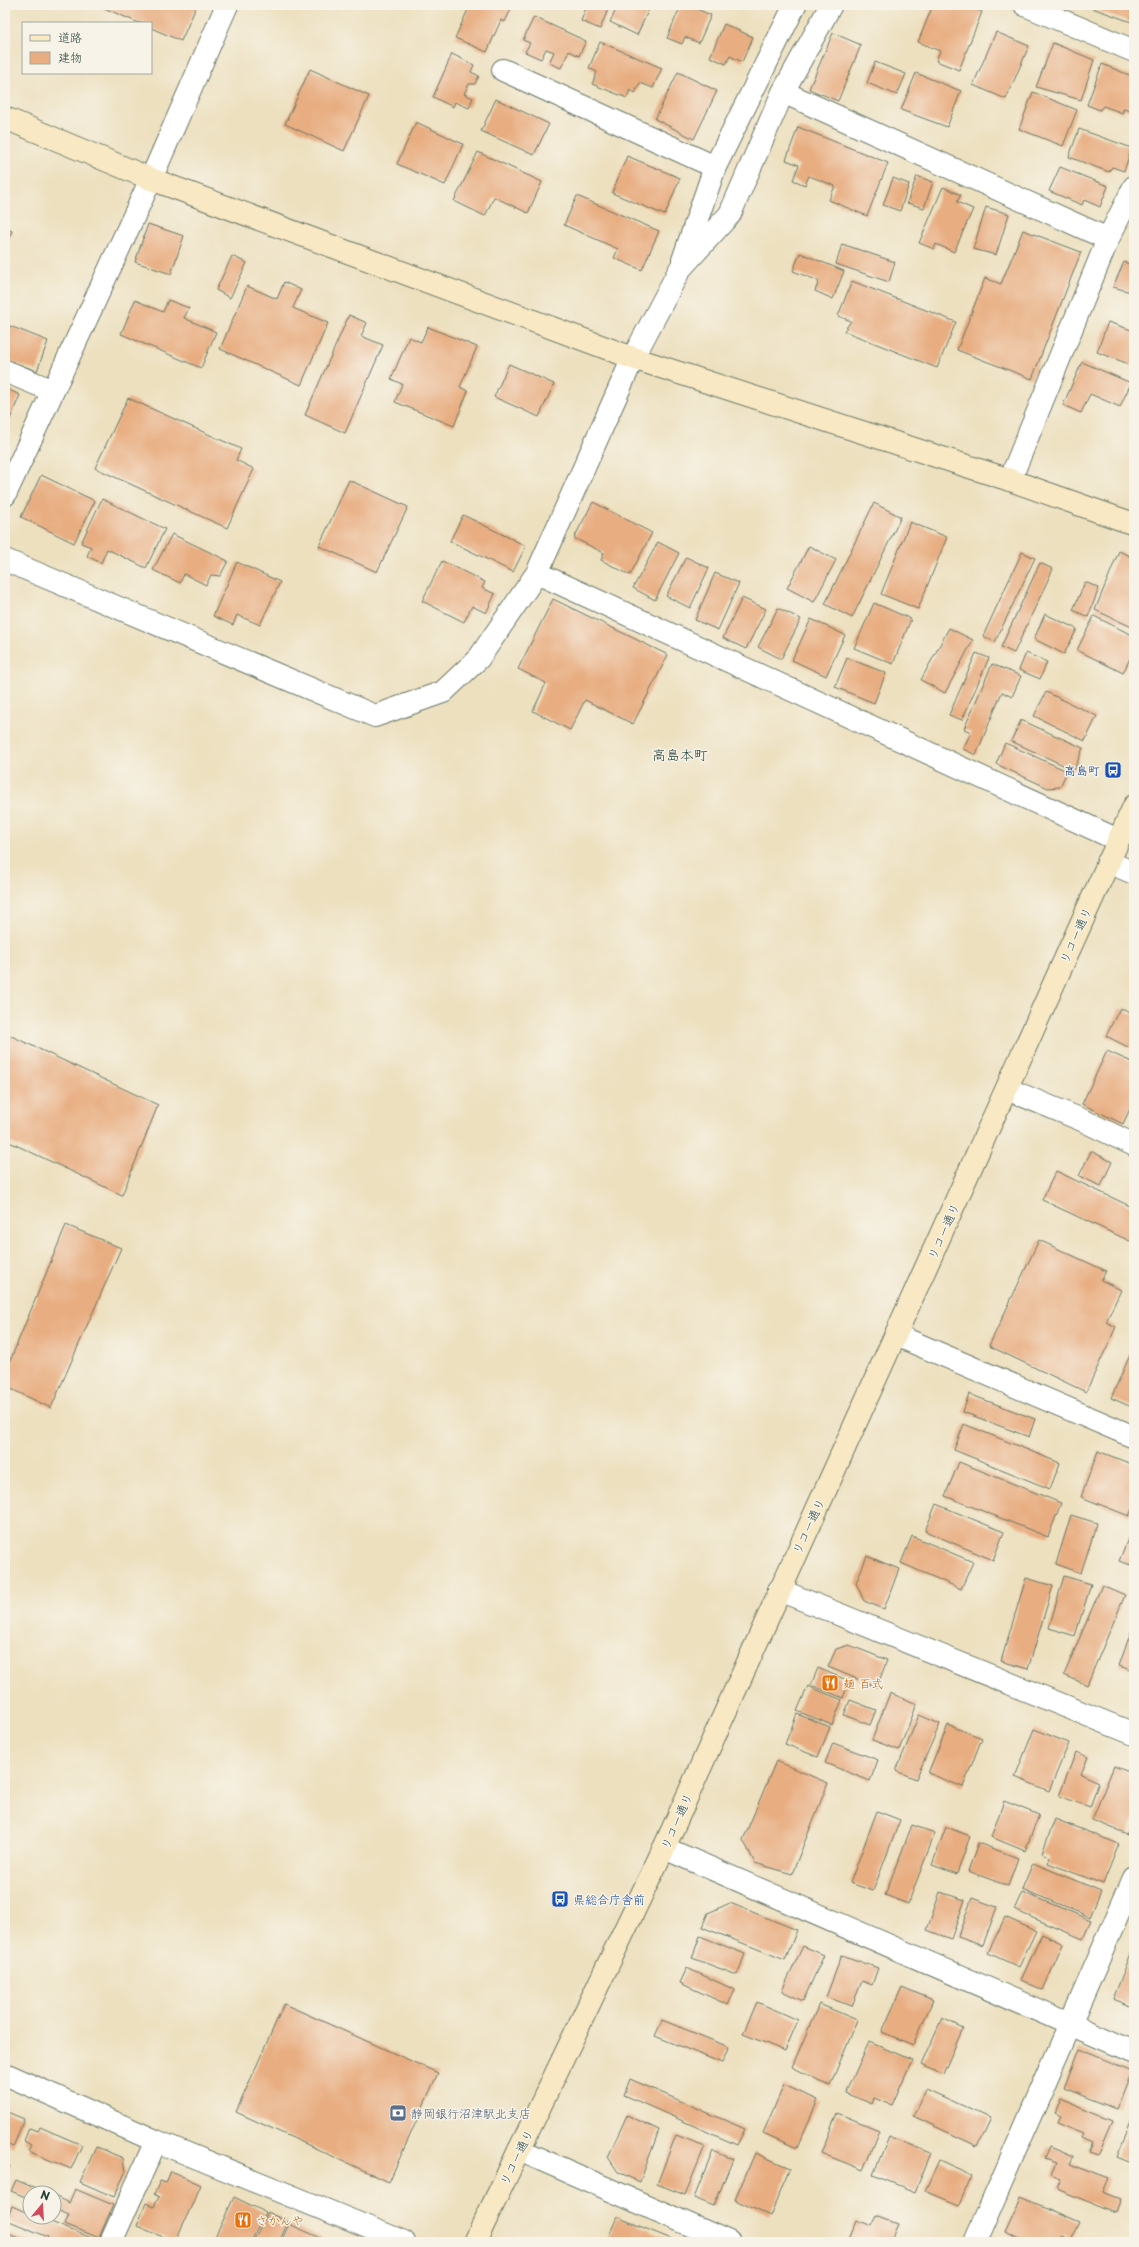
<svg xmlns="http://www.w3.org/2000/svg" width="1139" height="2247" viewBox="0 0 1139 2247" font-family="'Playpen Sans','Klee One',sans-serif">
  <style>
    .building { fill: #e8ad81 }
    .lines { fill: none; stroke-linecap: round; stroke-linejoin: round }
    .street-casing { stroke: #677665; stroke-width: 24 }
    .secondary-casing { stroke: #677665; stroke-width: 24 }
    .street { stroke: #fff; stroke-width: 22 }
    .secondary { stroke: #f8e8c3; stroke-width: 22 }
    .labels { text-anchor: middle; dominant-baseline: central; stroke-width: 3; stroke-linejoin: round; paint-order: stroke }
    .transit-label { font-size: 12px; fill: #164399; stroke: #f7f3e8; text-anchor: end }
    .street-label { font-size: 12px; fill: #1f3d34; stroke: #f7f3e8 }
    .food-label { font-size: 12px; fill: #c56008; stroke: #f7f3e8; text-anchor: start }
    .service-label { font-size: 12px; fill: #4e5e75; stroke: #f7f3e8; text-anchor: start }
    .quarter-label { font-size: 14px; fill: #1f3d34; stroke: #f7f3e8 }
  </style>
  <rect width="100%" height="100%" fill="#f7f3e8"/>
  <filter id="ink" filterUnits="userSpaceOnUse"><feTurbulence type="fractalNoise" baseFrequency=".025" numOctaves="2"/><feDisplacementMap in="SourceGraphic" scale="8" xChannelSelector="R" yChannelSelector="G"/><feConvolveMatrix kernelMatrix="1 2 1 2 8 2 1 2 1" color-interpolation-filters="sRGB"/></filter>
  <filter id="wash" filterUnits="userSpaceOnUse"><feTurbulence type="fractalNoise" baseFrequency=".012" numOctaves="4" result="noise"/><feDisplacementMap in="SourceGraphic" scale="16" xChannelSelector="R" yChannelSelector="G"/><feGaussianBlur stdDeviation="0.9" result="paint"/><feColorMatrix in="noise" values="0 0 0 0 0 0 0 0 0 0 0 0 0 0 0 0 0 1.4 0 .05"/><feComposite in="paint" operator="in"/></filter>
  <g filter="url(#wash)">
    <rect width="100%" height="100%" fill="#ede0bf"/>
    <g id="blocks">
      <path class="building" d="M97 5H197L181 41 151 28V23H139Z
        M470 5H513L505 22 501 20 487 52 455 38Z
        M580 5H610L600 29 581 21 586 8Z
        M618 5H651L637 35 610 22Z
        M681 5H687L711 15 699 43 685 37 682 44 667 38Z
        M933 5H965L982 12 959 70 936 61 940 51 918 42Z
        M1084 5H1134V23Z
        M534 17 586 41 579 56 569 51 561 68 549 63 554 52 546 49 541 59 525 52 530 43 523 40Z
        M724 24 753 37 742 62 730 56 726 64 710 57Z
        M996 32 1029 46 1006 99 973 85Z
        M833 33 861 45 838 101 809 89Z
        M600 42 662 68 653 88 640 83 635 93 630 90 627 98 592 84 597 72 589 68Z
        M1053 43 1094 60 1081 100 1036 87Z
        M452 54 474 65 471 72 479 76 475 84H469L464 94 473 98 469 108 455 102 453 107 433 97Z
        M875 62 906 74 897 95 867 83Z
        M1102 64 1134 77V112L1123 109V113L1103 106 1100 110 1087 105Z
        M310 69 369 96 344 151 285 124Z
        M678 72 717 91 694 139 655 119Z
        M916 73 961 91 947 127 901 110Z
        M1033 92 1077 110 1063 146 1019 129Z
        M496 99 549 124 534 155 481 131Z
        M416 122 463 144 445 185 397 164Z
        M798 127 888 163 867 216 829 200 835 186 809 176 805 185 793 180 799 165 786 160Z
        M1079 129 1132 148 1124 171 1112 167 1109 172 1069 157Z
        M478 152 542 182 528 213 494 197 485 216 454 201Z
        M627 156 680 178 665 215 612 193Z
        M1060 167 1108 186 1100 207 1084 200 1082 205 1049 191Z
        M917 176 933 182 924 208 907 203Z
        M893 178 909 184 900 211 883 205Z
        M943 187 961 195 957 202 973 209 954 252 936 244 934 249 919 243Z
        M577 196 659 231 642 270 614 258 618 249 564 225Z
        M986 207 1009 214 996 255 973 249Z
        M148 224 184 236 171 274 135 262Z
        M5 228 12 231 5 249Z
        M1023 230 1081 252 1032 379 957 350 985 278 1001 284Z
        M842 244 895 262 889 282 836 264Z
        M800 253 844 271 833 299 815 291 819 281 793 271Z
        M232 256 247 263 230 298 216 290Z
        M1124 262 1134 266V293L1113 287Z
        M852 281 956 322 937 368 844 331 851 321 838 316Z
        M284 282 301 290 293 308 328 323 301 385 220 349 247 286 277 299Z
        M135 300 163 312 168 300 189 308 184 318 216 332 201 368 121 334Z
        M349 315 367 323 361 336 383 345 345 433 305 415Z
        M1108 322 1134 331V366L1097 352Z
        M5 324 48 341 37 371 5 359Z
        M428 327 477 347 460 387 468 391 454 426 395 402 402 384 391 379 409 337 421 342Z
        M1082 362 1131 383 1120 407 1090 394 1081 413 1063 405Z
        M509 364 554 384 539 417 494 397Z
        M5 388 20 395 5 431Z
        M128 398 241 449 236 460 254 469 227 528 95 468Z
        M41 475 95 501 74 543 21 517Z
        M349 480 408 507 377 572 319 546Z
        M102 499 165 529 146 568 107 549 101 563 87 556 91 547 81 543Z
        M593 502 652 533 630 575 601 560 604 553 574 538Z
        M874 503 901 517 852 618 825 604Z
        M463 515 526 546 513 572 450 541Z
        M910 522 947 537 918 609 881 594Z
        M172 534 228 561 220 576 211 575 206 585 184 574 180 583 153 570Z
        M658 542 679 553 655 600 633 588Z
        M809 546 836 560 814 602 787 588Z
        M1119 551 1134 558V628L1095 610Z
        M1022 552 1035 558 995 642 983 636Z
        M686 557 709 568 690 608 666 596Z
        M442 561 485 582 482 588 495 594 486 613 472 606 464 622 422 601Z
        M237 562 280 582 260 625 237 615 233 625 213 616Z
        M1040 563 1053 569 1014 653 1001 647Z
        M715 573 739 583 718 630 695 620Z
        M1085 582 1099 588 1088 617 1073 610Z
        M742 598 766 609 746 649 723 638Z
        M553 599 668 655 633 724 585 700 570 730 533 711 546 683 518 669Z
        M874 603 911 619 893 664 854 648Z
        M778 608 801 619 781 659 758 647Z
        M1045 614 1077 629 1064 654 1034 639Z
        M1094 616 1134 636V650L1123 673 1077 650Z
        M811 619 845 635 826 676 792 660Z
        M949 628 973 640 945 693 921 680Z
        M976 653 989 658 962 720 949 715Z
        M1026 653 1047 662 1040 679 1019 670Z
        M847 658 886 673 874 703 835 687Z
        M992 664 1021 676 1012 697 1002 692 976 755 963 749 971 732 964 729Z
        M1046 692 1097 716 1085 741 1034 716Z
        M1021 720 1083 748 1074 770 1011 741Z
        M1005 743 1067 771 1060 787 1048 788 996 764Z
        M1120 1008 1134 1015V1050L1106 1036Z
        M5 1033 158 1105 122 1195 5 1140Z
        M1107 1051 1134 1063V1100L1123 1124 1082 1104Z
        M1091 1151 1112 1162 1101 1186 1079 1176Z
        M1056 1171 1134 1208V1243L1042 1200Z
        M66 1225 121 1248 51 1408 5 1386V1373Z
        M1039 1240 1106 1271 1101 1280 1121 1290 1106 1322 1116 1327 1086 1392 989 1346Z
        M1134 1346V1408L1111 1398Z
        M969 1394 1035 1419 1029 1437 963 1412Z
        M964 1424 1060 1463 1050 1489 954 1450Z
        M1098 1451 1134 1465V1504L1129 1516 1081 1497Z
        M959 1462 1061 1503 1048 1537 945 1496Z
        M936 1504 1004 1532 993 1560 925 1531Z
        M1071 1515 1097 1523 1081 1573 1056 1564Z
        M1130 1534 1134 1536V1566L1119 1561Z
        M912 1536 973 1562 961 1589 901 1563Z
        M867 1556 899 1569 884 1609 864 1601 856 1583Z
        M1064 1576 1091 1584 1075 1636 1049 1628Z
        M1026 1578 1053 1586 1028 1669 1001 1661Z
        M1102 1585 1125 1595 1087 1685 1064 1675Z
        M1134 1623V1671L1119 1666Z
        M849 1645 887 1660 877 1687 828 1667 836 1649Z
        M818 1668 849 1681 843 1698 811 1685Z
        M808 1686 842 1700 832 1725 797 1711Z
        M890 1693 917 1704 899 1750 872 1740Z
        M850 1700 876 1710 870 1725 844 1715Z
        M797 1714 830 1727 818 1757 785 1744Z
        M919 1715 940 1724 916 1779 896 1771Z
        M948 1725 982 1738 963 1787 928 1773Z
        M1034 1729 1069 1743 1049 1791 1015 1777Z
        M833 1743 878 1760 870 1781 825 1763Z
        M1076 1752 1088 1757 1081 1774 1099 1782 1090 1807 1059 1796Z
        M776 1761 828 1783 792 1874 755 1863 743 1840Z
        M1114 1766 1134 1774V1817L1127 1834 1092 1820Z
        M1004 1801 1039 1815 1025 1851 991 1837Z
        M877 1811 900 1820 873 1891 850 1883Z
        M1055 1819 1119 1844 1103 1884 1048 1863 1050 1857 1042 1853Z
        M912 1825 935 1833 908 1904 885 1895Z
        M946 1827 970 1836 957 1874 932 1865Z
        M978 1843 1018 1858 1008 1886 968 1871Z
        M1033 1863 1101 1891 1090 1917 1022 1889Z
        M940 1892 965 1900 951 1939 927 1930Z
        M1022 1892 1091 1920 1083 1939 1014 1910Z
        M972 1898 997 1907 983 1945 958 1936Z
        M730 1903 797 1930 785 1960 702 1927 708 1913Z
        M1005 1917 1036 1931 1019 1967 988 1953Z
        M1042 1934 1063 1944 1043 1990 1021 1980Z
        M700 1936 745 1954 737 1975 692 1958Z
        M803 1946 824 1955 803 2001 782 1991Z
        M1134 1946V2007L1113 1999Z
        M842 1955 878 1968 872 1985 862 1981 852 2006 826 1997Z
        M687 1968 735 1990 728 2005 680 1983Z
        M902 1987 933 2000 913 2045 882 2032Z
        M757 2002 798 2020 785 2051 743 2034Z
        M284 2004 438 2073 389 2182 236 2112Z
        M819 2004 857 2020 830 2086 792 2067Z
        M942 2018 963 2028 943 2074 921 2065Z
        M662 2020 729 2047 722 2063 655 2036Z
        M869 2042 912 2060 892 2105 874 2098 872 2104 846 2093Z
        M1079 2049 1132 2071 1117 2109 1064 2088Z
        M630 2079 745 2129 737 2145 624 2095Z
        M784 2085 818 2100 797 2148 763 2133Z
        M926 2089 990 2118 977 2146 913 2116Z
        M1059 2098 1112 2120 1097 2155 1088 2152 1092 2143 1081 2138 1083 2134 1056 2123 1059 2116 1053 2113Z
        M5 2111 24 2119 13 2147 5 2143Z
        M837 2113 879 2130 863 2170 821 2153Z
        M627 2115 659 2130 640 2182 618 2172 608 2157Z
        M1134 2116V2164L1117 2157Z
        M40 2127 82 2145 71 2169 28 2151 31 2145 24 2141 29 2128 38 2131Z
        M676 2135 705 2146 685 2195 657 2184Z
        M889 2136 931 2153 915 2192 873 2175Z
        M1049 2146 1073 2156 1070 2163 1109 2178 1103 2192 1121 2199 1116 2213 1057 2189 1061 2180 1051 2176 1056 2162 1044 2158Z
        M96 2147 123 2158 125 2173 114 2197 80 2182Z
        M713 2151 733 2159 714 2206 694 2198Z
        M755 2153 790 2168 770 2216 735 2200Z
        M939 2160 972 2175 959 2205 925 2191Z
        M5 2164 10 2166 5 2178Z
        M171 2171 201 2185 175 2242 137 2226 146 2203 154 2207 159 2197 154 2194 160 2181 166 2183Z
        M16 2180 46 2193H30V2199L11 2191Z
        M75 2189 113 2205 99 2238 65 2224 69 2215 54 2209V2196L69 2203Z
        M234 2197 265 2212 251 2242H213Z
        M1021 2197 1079 2222 1071 2239 1063 2235 1060 2242H1027L1005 2232Z
        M12 2206 30 2214V2217H38L94 2239 93 2242H46L48 2237 7 2220Z
        M267 2212 288 2222 279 2242H253Z
        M876 2216 898 2224 890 2242H847L856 2220 871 2226Z
        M617 2217 679 2242H606Z
        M289 2224 323 2239 322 2242H281Z
        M5 2233 30 2242H5Z"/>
    </g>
  </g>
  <g filter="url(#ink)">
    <use href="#blocks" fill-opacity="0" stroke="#677665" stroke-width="1"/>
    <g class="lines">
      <g class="street-casing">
        <path id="street" d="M1025 5 1134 51
          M503 70 715 167
          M783 92 1108 239 1010 480
          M1108 239 1134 187
          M683 260 715 167 795 5
          M5 371 53 391
          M5 495 151 179 227 5
          M5 560 375 716 443 692 479 658 537 573 633 358 680 269 730 214 783 92 831 5
          M537 573 1118 840
          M1108 862 1134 873
          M1007 1089 1082 1120 1134 1145
          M896 1335 1134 1437
          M779 1590 1134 1734
          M664 1848 1134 2052
          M5 2074 156 2141 404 2242
          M519 2150 729 2242
          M111 2242 156 2141
          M975 2242 1134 1878"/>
      </g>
      <g class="secondary-casing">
        <path id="secondary" d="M5 118 151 179 633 358 1010 480 1134 524
          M475 2242 664 1848 1134 806"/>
      </g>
      <use href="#street" class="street"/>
      <use href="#secondary" class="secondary"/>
    </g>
  </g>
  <defs>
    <g id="bus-square" transform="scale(0.9)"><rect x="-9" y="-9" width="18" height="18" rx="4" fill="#1a4fb4" stroke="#f7f3e8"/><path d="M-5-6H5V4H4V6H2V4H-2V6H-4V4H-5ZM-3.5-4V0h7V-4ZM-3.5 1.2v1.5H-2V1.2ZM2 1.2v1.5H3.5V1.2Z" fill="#fff"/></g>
    <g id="restaurant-square" transform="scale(0.9)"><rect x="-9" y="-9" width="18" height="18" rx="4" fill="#e8710a" stroke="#f7f3e8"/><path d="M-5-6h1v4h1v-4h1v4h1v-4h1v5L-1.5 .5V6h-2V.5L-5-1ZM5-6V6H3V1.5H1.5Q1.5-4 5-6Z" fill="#fff"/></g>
    <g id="bank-square" transform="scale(0.9)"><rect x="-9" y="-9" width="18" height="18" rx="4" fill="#5c6f8a" stroke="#f7f3e8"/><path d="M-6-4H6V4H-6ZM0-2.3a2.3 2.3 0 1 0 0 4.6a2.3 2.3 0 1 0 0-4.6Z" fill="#fff"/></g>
  </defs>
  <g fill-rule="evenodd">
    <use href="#bus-square" x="1113" y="770"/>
    <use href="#restaurant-square" x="830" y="1683"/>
    <use href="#bus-square" x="560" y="1899"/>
    <use href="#bank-square" x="398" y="2113"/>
    <use href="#restaurant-square" x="243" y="2220"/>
  </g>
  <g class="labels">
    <g class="transit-label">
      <text x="1100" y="770">高島町</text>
      <text x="573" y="1899" text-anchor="start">県総合庁舎前</text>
    </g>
    <g class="street-label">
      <text transform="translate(1075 935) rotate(-66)">リコー通り</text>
      <text transform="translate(943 1231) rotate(-66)">リコー通り</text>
      <text transform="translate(808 1526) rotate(-65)">リコー通り</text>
      <text transform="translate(676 1821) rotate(-66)">リコー通り</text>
      <text transform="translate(516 2157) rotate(-64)">リコー通り</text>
    </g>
    <g class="food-label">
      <text x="843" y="1683">麺 百式</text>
      <text x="256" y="2220">さかんや</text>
    </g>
    <g class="service-label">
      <text x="411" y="2113">静岡銀行沼津駅北支店</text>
    </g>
    <g class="quarter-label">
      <text x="680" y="754">高島本町</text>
    </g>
  </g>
  <rect width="1139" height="2247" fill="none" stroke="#f7f3e8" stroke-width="20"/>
  <rect x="22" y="22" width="130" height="52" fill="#f7f3e8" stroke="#a1aaa0"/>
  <rect x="30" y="35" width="20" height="6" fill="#f8e8c3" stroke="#a1aaa0"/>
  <text x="58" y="42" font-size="12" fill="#1f3d34">道路</text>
  <rect x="30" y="52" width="20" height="12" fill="#e8ad81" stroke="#a1aaa0"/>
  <text x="58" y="62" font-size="12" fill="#1f3d34">建物</text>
  <g transform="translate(42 2205) rotate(18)"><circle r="19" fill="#f7f3e8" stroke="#a1aaa0"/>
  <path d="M0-3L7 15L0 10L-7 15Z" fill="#d1495b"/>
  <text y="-6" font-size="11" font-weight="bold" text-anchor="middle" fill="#1f3d34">N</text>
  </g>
</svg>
